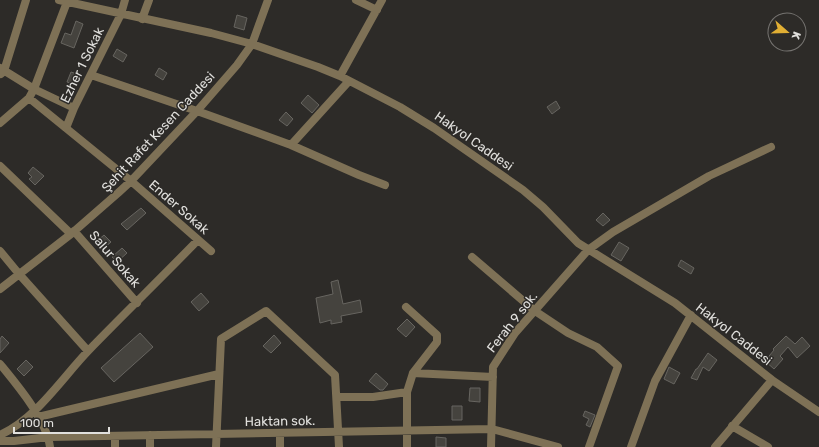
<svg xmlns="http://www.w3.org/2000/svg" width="819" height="447" viewBox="0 0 819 447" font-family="Rubik,sans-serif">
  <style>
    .building { fill: #45433e; stroke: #676560 }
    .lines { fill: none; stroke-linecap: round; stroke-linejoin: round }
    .minor { stroke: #7e7156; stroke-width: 8 }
    .labels { text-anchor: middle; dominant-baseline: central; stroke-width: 3; stroke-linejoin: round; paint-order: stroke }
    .street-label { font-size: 13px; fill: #e1e0dd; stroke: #2d2b28 }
  </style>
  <rect width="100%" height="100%" fill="#2d2b28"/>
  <path class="building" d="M237 15 247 18 244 30 234 27Z
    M76 21 83 24 74 48 61 43 65 33 71 35Z
    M117 49 127 55 123 62 113 56Z
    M159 68 167 73 163 80 155 75Z
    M71 72 80 75 77 85 67 82Z
    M308 95 319 105 312 113 301 103Z
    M556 101 560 108 552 114 547 107Z
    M286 112 293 119 287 126 279 120Z
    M33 167 44 176 35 185 29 179 32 177 28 173Z
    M141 208 146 213 127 230 121 224Z
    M603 213 610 220 603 226 596 220Z
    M104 235 111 242 104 248 97 241Z
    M619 242 629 248 621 261 611 255Z
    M122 248 127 253 117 262 112 257Z
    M681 260 694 268 691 274 678 266Z
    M338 280 343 304 360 300 362 312 341 316 342 322 331 324V320L320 323 316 298 333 294 331 282Z
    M201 293 209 302 199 311 191 302Z
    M407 319 415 327 406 337 397 329Z
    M140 333 153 347 114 382 101 368Z
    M274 335 281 343 271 353 263 346Z
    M2 336 9 343 0 353V339Z
    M786 336 795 344 802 337 810 346 797 358 788 347 780 356 783 359 774 369 765 361 774 350 773 349Z
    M708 353 717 360 709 371 703 367 697 380 691 378 696 369H697Z
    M26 360 33 367 24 376 17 369Z
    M669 367 680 373 674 384 664 379Z
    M376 373 388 384 383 390H380L369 381Z
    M470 388H480V402L469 401Z
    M452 406H462V420H452Z
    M585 411 595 415 590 427 586 425 589 419 583 416Z
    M436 437 446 438V447H436Z"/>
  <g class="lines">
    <path class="minor" d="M59 0 211 33 252 44 318 67 340 76 400 107 434 128 523 190 543 207 578 243 675 303 772 380 819 412
      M356 0 377 10
      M142 19 149 0
      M0 68 34 89 74 108
      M1 74 4 71 26 0
      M91 75 197 111 291 145 349 81
      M340 76 382 0
      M29 98 131 181 211 251
      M0 123 29 98 34 89 67 2
      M66 128 74 108 121 14 125 0
      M291 145 359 175 385 185
      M0 166 71 234
      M74 231 137 303
      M0 251 19 274 88 351
      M472 257 535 311 568 333 597 347 618 366 589 447
      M0 289 71 234 118 193 131 181 197 111 237 65 252 44 268 0
      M406 307 437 335V342L413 373
      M0 364C18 386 46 419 50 447
      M337 397H373L407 392
      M38 417 219 374
      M732 426 768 447
      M280 433V447
      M0 435C36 419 62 378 89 350 125 313 162 277 198 240
      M150 435V447
      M115 436V447
      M0 441H14L49 437 492 429 558 447
      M216 447 221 339 266 311 335 375 339 447
      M407 447V392L413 373 493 377
      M491 447 493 367 515 333 588 250 613 232 709 176 771 147
      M631 447 655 381 691 315
      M715 447 772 380"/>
  </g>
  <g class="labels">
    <g class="street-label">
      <text transform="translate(82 65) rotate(-64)">Ezher 1 Sokak</text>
      <text transform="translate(158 132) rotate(-47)">Şehit Rafet Kesen Caddesi</text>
      <text transform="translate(474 141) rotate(35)">Hakyol Caddesi</text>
      <text transform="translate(179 207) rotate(41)">Ender Sokak</text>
      <text transform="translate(115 259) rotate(49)">Salur Sokak</text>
      <text transform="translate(512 322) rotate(-52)">Ferah 9 sok.</text>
      <text transform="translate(734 334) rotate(38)">Hakyol Caddesi</text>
      <text transform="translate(280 421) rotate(-1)">Haktan sok.</text>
    </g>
  </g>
  <g transform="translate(787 32) rotate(110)"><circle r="19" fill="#2d2b28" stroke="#757370"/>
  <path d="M0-3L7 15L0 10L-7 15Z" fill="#e1af34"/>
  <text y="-6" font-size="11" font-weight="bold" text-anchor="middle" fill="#e1e0dd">K</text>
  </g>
  <path d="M14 427v6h95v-6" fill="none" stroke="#e1e0dd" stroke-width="2"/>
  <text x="20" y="427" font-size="12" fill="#e1e0dd" stroke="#2d2b28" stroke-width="3" paint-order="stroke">100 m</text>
</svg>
